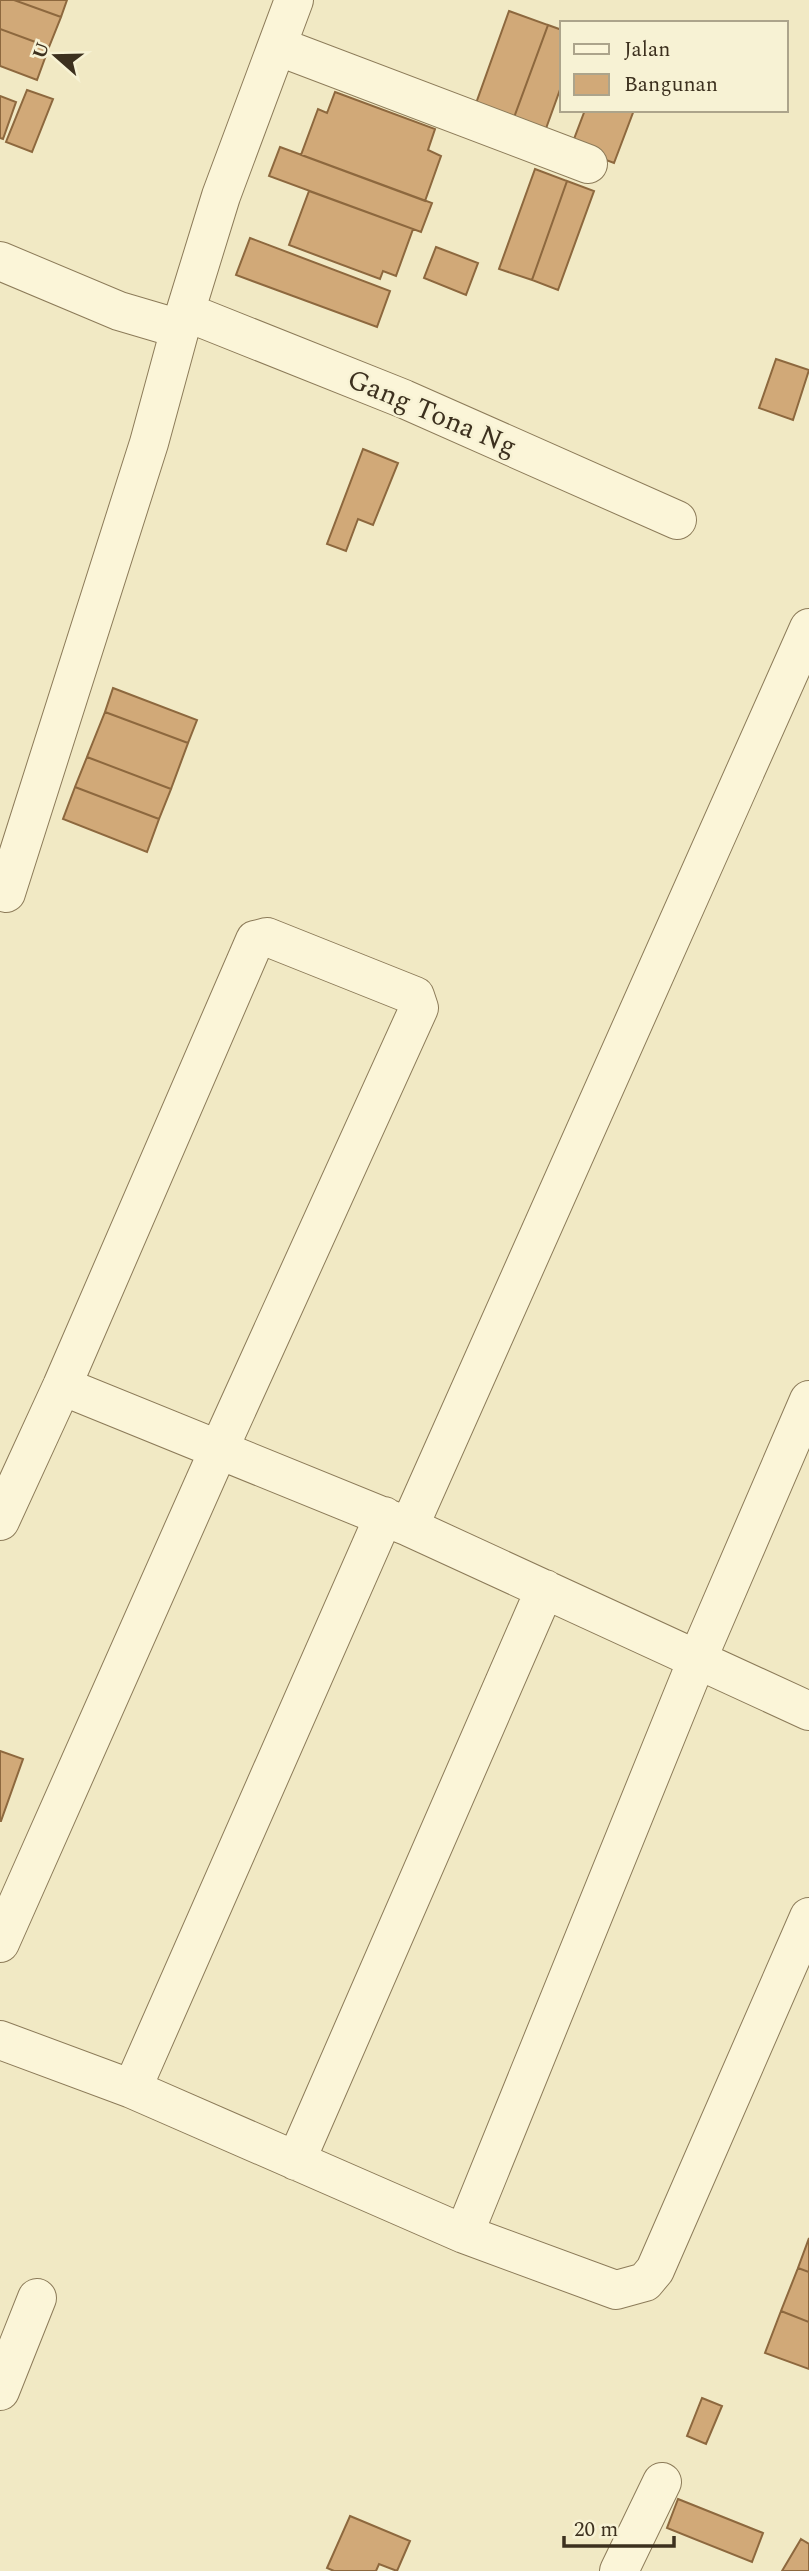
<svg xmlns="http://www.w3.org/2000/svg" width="809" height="2571" viewBox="0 0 809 2571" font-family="Spectral,serif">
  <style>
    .building { fill: #d1a978; stroke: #8d683e; stroke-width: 2 }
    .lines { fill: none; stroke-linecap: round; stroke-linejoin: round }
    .street-casing { stroke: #8c7b59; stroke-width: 40 }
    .street { stroke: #fbf5d8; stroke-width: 38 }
    .labels { text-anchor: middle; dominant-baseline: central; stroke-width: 5; stroke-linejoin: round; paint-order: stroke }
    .street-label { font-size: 28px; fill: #3c301e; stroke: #f7f2d4 }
  </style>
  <rect width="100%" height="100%" fill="#f1e9c4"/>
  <path class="building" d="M0 0H14L61 17 49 47 0 29Z
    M14 0H67L61 17Z
    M509 11 548 25 512 123 474 109Z
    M548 25 562 30V84L544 134 512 123Z
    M0 29 49 47 37 80 0 66Z
    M27 90 53 99 32 152 6 142Z
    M335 92 435 129 428 150 441 156 425 201 301 155 318 109 327 113Z
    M0 96 16 102 3 139 0 138Z
    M585 110H634L614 163 571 147Z
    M280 147 432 203 421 232 269 176Z
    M535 169 567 181 532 280 499 269Z
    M567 181 594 191 558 290 532 280Z
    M309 191 413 229 396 276 383 271 380 279 289 245Z
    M250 238 390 291 377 327 236 275Z
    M436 247 478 263 466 295 424 278Z
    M776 359 809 370 793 420 759 408Z
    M363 449 398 463 373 525 358 519 346 551 327 544Z
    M113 688 197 720 188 743 105 712Z
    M105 712 188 743 171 789 87 757Z
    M87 757 171 789 159 819 75 787Z
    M75 787 159 819 147 852 63 819Z
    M0 1751 23 1759 1 1821H0Z
    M809 2238V2272L798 2268Z
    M798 2268 809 2272V2322L781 2311Z
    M781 2311 809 2322V2369L765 2353Z
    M702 2398 722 2406 706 2444 687 2436Z
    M678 2499 763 2533 752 2562 667 2528Z
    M350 2516 410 2541 397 2571 379 2564 376 2571H334L327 2568Z
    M801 2539 809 2544V2571H782Z"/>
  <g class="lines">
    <g class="street-casing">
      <path id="street" d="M277 46 588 164
        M0 261 119 311 180 329
        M186 312 404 399 677 520
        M0 890 6 893 149 443 180 329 221 196 294 0
        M62 1386 409 1527 809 1711
        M0 1521 62 1386 255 940 267 937 415 996 419 1008 219 1449 0 1943
        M409 1527 809 628
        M0 2040 132 2089 464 2234 616 2290 645 2282 655 2270 809 1917
        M132 2089 384 1516
        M296 2161 545 1589
        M464 2234 697 1660 809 1400
        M0 2391 37 2298
        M619 2571 662 2482"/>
    </g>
    <use href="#street" class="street"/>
  </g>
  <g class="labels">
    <g class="street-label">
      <text transform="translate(432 413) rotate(23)">Gang Tona Ng</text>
    </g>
  </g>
  <rect x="560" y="21" width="228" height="91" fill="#f7f2d4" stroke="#aca48b" stroke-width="2"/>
  <rect x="574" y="44" width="35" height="10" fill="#fbf5d8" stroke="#aca48b" stroke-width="2"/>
  <text x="624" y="56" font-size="21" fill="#3c301e">Jalan</text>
  <rect x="574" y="74" width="35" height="21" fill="#d1a978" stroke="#aca48b" stroke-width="2"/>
  <text x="624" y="91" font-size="21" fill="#3c301e">Bangunan</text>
  <g transform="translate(56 56) rotate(290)" stroke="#f7f2d4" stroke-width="5" paint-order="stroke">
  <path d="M0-5L12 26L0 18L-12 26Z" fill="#3c301e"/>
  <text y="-10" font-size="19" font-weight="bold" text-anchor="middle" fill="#3c301e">U</text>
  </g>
  <path d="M564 2536v10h110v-10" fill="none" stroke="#3c301e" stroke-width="3.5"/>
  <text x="574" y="2536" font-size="21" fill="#3c301e" stroke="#f7f2d4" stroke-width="5" paint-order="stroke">20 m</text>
</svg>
